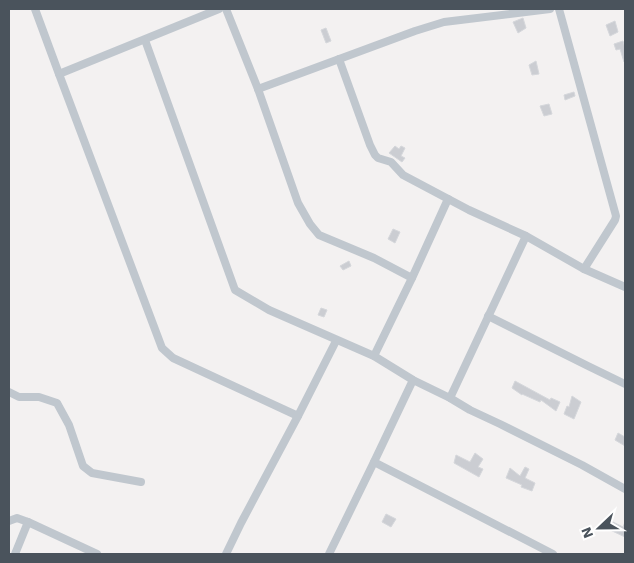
<svg xmlns="http://www.w3.org/2000/svg" width="634" height="563" font-family="'Work Sans',sans-serif">
  <style>
    .building { fill: #cbcdd2; stroke: #d5d7db }
    .lines { fill: none; stroke-linecap: round; stroke-linejoin: round }
    .minor { stroke: #c0c7ce; stroke-width: 8 }
  </style>
  <rect width="100%" height="100%" fill="#f3f1f1"/>
  <g class="building">
    <polygon points="523,18 526,28 518,33 513,22"/>
    <polygon points="615,21 618,32 610,36 606,25"/>
    <polygon points="326,28 331,41 326,43 321,30"/>
    <polygon points="623,41 625,48 625,62 624,62 620,49 616,50 614,44"/>
    <polygon points="536,61 539,74 532,75 529,65"/>
    <polygon points="574,92 575,96 565,100 564,95"/>
    <polygon points="549,104 552,114 544,116 540,106"/>
    <polygon points="395,146 399,149 401,146 405,148 401,156 405,158 402,162 389,153"/>
    <polygon points="393,229 400,232 395,243 388,239"/>
    <polygon points="349,261 351,266 343,270 340,266"/>
    <polygon points="321,308 327,310 324,317 318,315"/>
    <polygon points="515,381 550,400 551,398 560,402 556,411 541,400 540,402 522,394 522,395 512,388"/>
    <polygon points="572,396 581,402 574,419 564,414 567,406 569,407"/>
    <polygon points="618,433 625,437 625,446 615,440"/>
    <polygon points="475,453 483,459 478,467 483,469 479,477 454,463 456,455 470,462"/>
    <polygon points="525,467 529,469 525,478 535,483 532,491 521,487 522,485 506,478 510,468 520,476"/>
    <polygon points="386,514 396,519 391,527 382,522"/>
    <polygon points="611,521 623,527 625,522 625,537 608,529"/>
  </g>
  <g class="lines">
    <g class="minor">
      <polyline points="35,9 59,74"/>
      <polyline points="219,9 59,74 162,348 173,358 298,416"/>
      <polyline points="226,9 258,89 298,203 310,224 319,235 374,258 412,278"/>
      <polyline points="559,9 616,216 615,220 584,269"/>
      <polyline points="145,40 235,290 269,310 374,356 413,380 450,398 470,410 500,424 582,465 625,489"/>
      <polyline points="339,59 370,145 375,155 378,158 391,162 403,175 469,210 526,236 584,269 625,287"/>
      <polyline points="258,89 415,31 444,22 550,9"/>
      <polyline points="488,316 588,366 625,384"/>
      <polyline points="374,356 412,278 448,199"/>
      <polyline points="9,392 19,397 39,397 57,403 69,425 83,466 92,473 141,482"/>
      <polyline points="450,398 526,236"/>
      <polyline points="374,462 553,554"/>
      <polyline points="9,521 17,518 28,522 97,554"/>
      <polyline points="15,554 28,522"/>
      <polyline points="226,554 241,523 298,416 336,341"/>
      <polyline points="329,554 374,462 413,380"/>
    </g>
  </g>
  <rect width="634" height="563" fill="none" stroke="#4a535c" stroke-width="20"/>
  <g transform="translate(599 528) rotate(248)" stroke="#ffffff" stroke-width="4" paint-order="stroke">
  <path d="M0-4L9 19L0 12L-9 19Z" fill="#4a535c"/>
  <text y="-8" font-size="14" font-weight="bold" text-anchor="middle" fill="#4a535c">N</text>
  </g>
</svg>
